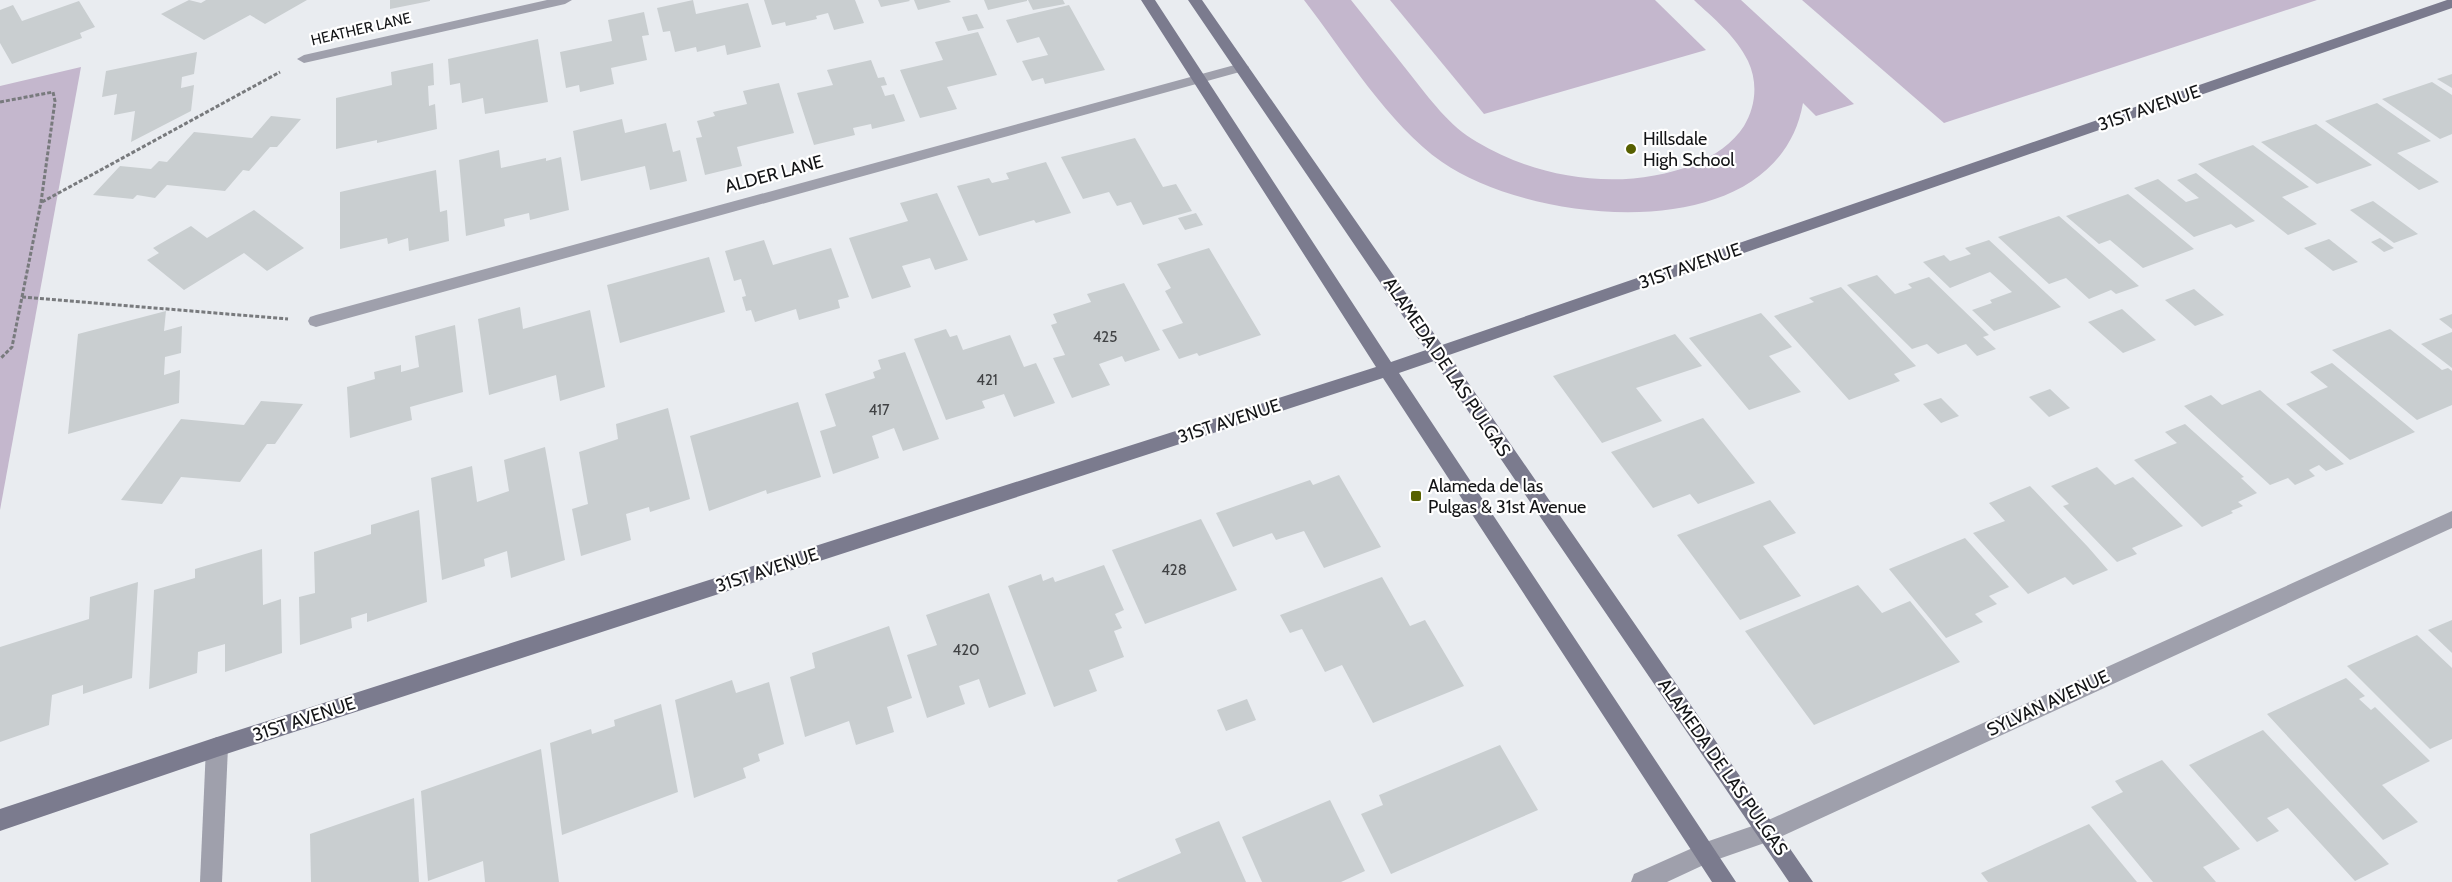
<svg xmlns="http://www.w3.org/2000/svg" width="2452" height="882" font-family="Cabin,sans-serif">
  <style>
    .green { fill: #c4b7cd }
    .building { fill: #c9ced0 }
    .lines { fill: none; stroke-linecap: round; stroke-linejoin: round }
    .path { stroke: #787a7d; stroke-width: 3; stroke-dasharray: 4 2; stroke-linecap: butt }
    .street { fill: #9fa0ac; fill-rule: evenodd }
    .secondary { fill: #7b7b8e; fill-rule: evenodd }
    .poi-dot { fill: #576000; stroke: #fff; stroke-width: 2 }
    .labels { text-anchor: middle; stroke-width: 4.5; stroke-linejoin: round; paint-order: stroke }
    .far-street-label { font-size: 15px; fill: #131416; stroke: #fff }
    .number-label { font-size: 15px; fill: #404244 }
    .street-label { font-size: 18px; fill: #131416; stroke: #fff }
    .poi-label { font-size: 18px; fill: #131416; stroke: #fff; text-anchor: start }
  </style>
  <rect width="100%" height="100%" fill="#e9ecf0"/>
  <g class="green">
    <path d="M 1304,0 L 1351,0 C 1371,25 1391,50 1410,74 C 1430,99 1449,126 1477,142 C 1540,180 1625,192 1695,164 C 1714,156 1733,143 1744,126 C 1756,106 1758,82 1748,61 C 1736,36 1713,18 1694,0 L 1741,0 L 1854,104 L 1816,116 L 1803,103 C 1777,250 1534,226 1442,162 C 1389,125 1344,52 1304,0 Z"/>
    <polygon points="1390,0 1655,0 1706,50 1484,114"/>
    <polygon points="1802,0 2317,0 1944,123"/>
    <polygon points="81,67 0,510 0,86"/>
  </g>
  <g class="building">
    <polygon points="189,0 201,3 206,0 307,0 265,24 250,15 204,40 161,14"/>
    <polygon points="390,0 430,0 430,1 390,9"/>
    <polygon points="693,0 696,14 748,3 761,47 727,55 725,45 697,52 696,47 675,52 670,31 663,32 657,8"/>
    <polygon points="764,0 855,0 864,23 834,30 828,13 816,16 817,19 786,26 785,22 772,25"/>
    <polygon points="878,0 909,0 910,1 881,7"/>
    <polygon points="914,0 949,0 951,2 918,10"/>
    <polygon points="984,0 1027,0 1027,1 988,10"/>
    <polygon points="1028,0 1063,0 1065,4 1033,10"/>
    <polygon points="79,1 95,27 80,33 82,38 12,64 0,43 0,10 13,5 22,21"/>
    <polygon points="1069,5 1105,70 1045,84 1043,78 1032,81 1022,61 1048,55 1039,37 1017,43 1006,20"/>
    <polygon points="644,12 649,35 642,36 647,60 611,68 614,84 580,92 579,85 566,88 560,52 612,41 608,20"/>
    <polygon points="977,14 984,28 968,31 962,17"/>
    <polygon points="978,32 997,75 947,87 957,109 920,118 900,70 943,60 935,42"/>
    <polygon points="538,39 548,102 485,114 483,98 462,103 460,83 450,85 448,59"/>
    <polygon points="197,52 194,74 182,77 181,88 194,85 191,111 131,142 135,111 114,115 117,94 102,97 106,71"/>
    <polygon points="871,60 878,78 884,77 887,85 881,86 885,96 894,94 905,121 872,129 871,124 853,128 855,135 814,145 797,93 833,85 827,70"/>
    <polygon points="433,63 434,85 428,86 429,106 435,104 437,129 377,143 377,140 336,149 336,98 392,85 391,72"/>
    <polygon points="2452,74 2452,88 2437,79"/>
    <polygon points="2432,82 2452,95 2452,134 2440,139 2382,99"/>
    <polygon points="779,83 794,133 737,147 742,166 705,175 696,138 702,137 697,121 715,116 713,112 747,104 743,91"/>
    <polygon points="2377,103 2431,141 2397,153 2439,182 2419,190 2325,121"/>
    <polygon points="271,116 301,119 277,147 270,147 249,171 243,170 225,191 167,185 155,198 137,195 133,199 93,195 120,166 151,169 159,161 167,162 194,132 252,138"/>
    <polygon points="622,119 625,133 666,123 673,152 680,150 687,181 650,190 645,166 581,181 573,131"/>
    <polygon points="2316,124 2372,165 2317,184 2261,142"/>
    <polygon points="1135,138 1163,187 1176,184 1192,211 1143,225 1131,202 1117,206 1109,192 1083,199 1061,157"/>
    <polygon points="2253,145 2309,187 2282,197 2317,224 2288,235 2198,164"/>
    <polygon points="499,150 501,168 546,158 546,161 561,157 569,210 530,220 529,213 504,219 505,226 466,236 459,160"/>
    <polygon points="1046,162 1071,213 1036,223 1034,220 979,236 957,186 989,178 992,183 1009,179 1006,173"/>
    <polygon points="436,170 440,212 447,210 449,241 409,251 408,238 388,244 387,238 340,249 340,192"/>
    <polygon points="2196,173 2255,221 2236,228 2231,224 2194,237 2134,188 2158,179 2186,202 2199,198 2177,180"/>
    <polygon points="937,193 968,260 935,270 930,258 902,266 911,287 872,299 849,238 908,221 900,203"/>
    <polygon points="2128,194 2194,249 2143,268 2110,240 2099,244 2066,216"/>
    <polygon points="2373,201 2418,234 2394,243 2350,210"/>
    <polygon points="254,210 304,248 267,271 244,253 184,290 147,260 159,253 153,248 191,226 207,238"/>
    <polygon points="1196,213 1203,225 1185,230 1178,218"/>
    <polygon points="2059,216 2139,286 2116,294 2111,290 2089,299 2066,278 2049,284 1998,237"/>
    <polygon points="2380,238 2394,248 2384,252 2371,242"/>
    <polygon points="2329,239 2358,262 2333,271 2304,248"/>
    <polygon points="764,240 773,265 831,248 849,297 838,300 840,308 799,320 796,309 755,322 751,310 746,311 742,297 746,296 741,279 734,281 725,251"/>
    <polygon points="1989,240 2061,307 1994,331 1972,310 1992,303 1990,300 2012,292 1990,272 1950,288 1923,262 1944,255 1950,261 1971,254 1965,248"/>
    <polygon points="1209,248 1261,335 1199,356 1197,353 1179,359 1162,330 1183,323 1165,291 1171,288 1157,264"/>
    <polygon points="709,257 725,312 620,343 607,285"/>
    <polygon points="1877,275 1895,294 1912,288 1908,284 1929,277 1989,335 1983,337 1996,349 1977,356 1966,344 1938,354 1927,344 1912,349 1847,285"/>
    <polygon points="1124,283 1160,350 1125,362 1122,356 1099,364 1110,385 1072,398 1053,358 1065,355 1051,325 1057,323 1053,314 1091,302 1087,294"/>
    <polygon points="1841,287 1916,366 1894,374 1900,381 1849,400 1774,316 1814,302 1809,298"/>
    <polygon points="2194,289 2224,315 2195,326 2165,300"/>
    <polygon points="520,307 523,329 590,310 605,387 560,401 556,375 489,395 478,319"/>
    <polygon points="2122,309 2156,340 2123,353 2088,322"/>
    <polygon points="166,311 164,331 182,326 181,353 165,357 164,375 180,370 179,403 68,434 78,334"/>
    <polygon points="1761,313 1792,347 1769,356 1801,392 1749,410 1689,338"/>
    <polygon points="2452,314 2452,329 2439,319"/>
    <polygon points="455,325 463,392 410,407 412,420 350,438 347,387 375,379 374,372 401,365 401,372 419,367 415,336"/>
    <polygon points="946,329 950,337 957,335 963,350 1010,335 1024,367 1036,363 1055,403 1014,417 1004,394 982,401 985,408 946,420 914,339"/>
    <polygon points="2390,329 2442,370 2448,368 2452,371 2452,405 2417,420 2332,350"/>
    <polygon points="2452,332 2452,368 2421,344"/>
    <polygon points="1675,334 1702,366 1636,388 1662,421 1602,443 1553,376"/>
    <polygon points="905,352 939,439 903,451 894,428 872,436 879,458 833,474 820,431 836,426 825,394 875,378 873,372 881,369 878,360"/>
    <polygon points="2332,363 2415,432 2350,460 2286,404 2328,387 2310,372"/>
    <polygon points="2050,389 2070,408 2049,417 2029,397"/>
    <polygon points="2260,390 2344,464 2326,471 2319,465 2309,470 2315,476 2295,485 2288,478 2270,485 2184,406 2211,395 2222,405"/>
    <polygon points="1941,398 1959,416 1941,423 1923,404"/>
    <polygon points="261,401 303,404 275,444 267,444 240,482 181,477 162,504 121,500 181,419 244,425"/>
    <polygon points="798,402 821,477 767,494 766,490 709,511 690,436"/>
    <polygon points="668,408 690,499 650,512 649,507 626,514 631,540 581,556 572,509 588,504 579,452 618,439 616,424"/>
    <polygon points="1703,418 1755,483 1698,504 1690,494 1653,508 1611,452"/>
    <polygon points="2185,424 2244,477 2241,478 2257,493 2238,502 2243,506 2231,511 2233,513 2202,527 2134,460 2177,443 2165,432"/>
    <polygon points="545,447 565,560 511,578 507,551 484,559 485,566 442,580 431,478 472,466 477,502 509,491 504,460"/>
    <polygon points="2097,467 2115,485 2133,477 2183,526 2132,548 2137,554 2117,562 2063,506 2069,504 2051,486"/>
    <polygon points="1339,475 1381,547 1324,568 1304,531 1276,540 1272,533 1233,547 1216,513 1310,480 1313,485"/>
    <polygon points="2030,486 2088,547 2108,570 2073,585 2065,577 2028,594 1973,533 2005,521 1989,503"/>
    <polygon points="1770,500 1796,533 1763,546 1801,596 1740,620 1677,535"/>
    <polygon points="419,510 427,602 367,622 367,613 351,618 352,628 300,645 299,597 315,593 314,552 371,534 371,525"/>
    <polygon points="1201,519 1237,590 1145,624 1112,550"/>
    <polygon points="1965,538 2009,587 1989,596 1997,604 1975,614 1983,622 1946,638 1889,569"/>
    <polygon points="262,549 263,605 281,599 282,653 225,672 225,644 198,652 197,673 149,689 154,590 195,578 195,569"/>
    <polygon points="1104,565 1124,610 1115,614 1122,628 1114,631 1124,657 1089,670 1097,691 1054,707 1008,586 1041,574 1043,581 1053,577 1055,582"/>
    <polygon points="1382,577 1410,626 1425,620 1464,686 1373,723 1342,665 1325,672 1302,629 1290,633 1280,615"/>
    <polygon points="138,582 132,678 83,694 83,685 52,695 49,725 0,742 0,647 89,619 90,597"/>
    <polygon points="1858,585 1882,613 1910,601 1960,662 1814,725 1745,631"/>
    <polygon points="989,593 1026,694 989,708 979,679 959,686 965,704 927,718 907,655 937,645 926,615"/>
    <polygon points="2452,620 2452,653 2428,630"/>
    <polygon points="889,626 912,698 887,707 894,732 856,745 849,721 805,737 790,677 815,668 812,653"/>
    <polygon points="2417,635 2452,668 2452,739 2430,749 2347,666"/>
    <polygon points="2346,678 2365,696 2359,699 2371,710 2375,707 2430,761 2382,785 2418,822 2383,840 2267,714"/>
    <polygon points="732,680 736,693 769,682 784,744 758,754 760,761 743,768 746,778 694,798 675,700"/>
    <polygon points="1247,699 1256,720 1226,731 1217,710"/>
    <polygon points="661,704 678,792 562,835 550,743 591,729 592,734 615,726 614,720"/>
    <polygon points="2263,730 2389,864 2355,881 2288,808 2267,818 2279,831 2257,842 2189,765"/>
    <polygon points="1500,745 1538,810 1391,874 1361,814 1383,805 1379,795"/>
    <polygon points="541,749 559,882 485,882 483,861 428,881 421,791"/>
    <polygon points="2162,760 2240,849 2203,867 2216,882 2153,882 2091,807 2123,792 2115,781"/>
    <polygon points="414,798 419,882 311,882 310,834"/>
    <polygon points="1330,800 1365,871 1341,882 1262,882 1242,837"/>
    <polygon points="1219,821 1246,882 1118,882 1117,880 1181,853 1175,839"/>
    <polygon points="2089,824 2137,882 1988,882 1981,873"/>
  </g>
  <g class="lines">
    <g class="path">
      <polyline points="0,102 53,92 55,101 41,202 12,347 0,359"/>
      <polyline points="42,202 280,72"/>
      <polyline points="22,297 288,319"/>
    </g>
    <g class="street">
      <polygon points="547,0 572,0 565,4 304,63 297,59 304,55"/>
      <polygon points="1242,63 1249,67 1247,70 316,327 310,325 308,321 310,317 316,315"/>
      <polygon points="2452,511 2452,528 1776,839 1710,862 1667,882 1631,882 1634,874 1706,842 1764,822"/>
      <polygon points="217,737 224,740 228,747 222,882 200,882 206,747 210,740"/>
    </g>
    <polygon class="secondary" points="1141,0 1155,0 1391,362 1426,350 1188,0 1202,0 1442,345 2447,0 2452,0 2452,8 1449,355 1813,882 1789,882 1434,361 1399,373 1736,882 1712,882 1383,378 217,757 0,831 0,809 217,737 1376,367"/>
  </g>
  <g class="poi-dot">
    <circle cx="1631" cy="149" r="6"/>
    <rect x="1410" y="490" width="12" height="12" rx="3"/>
  </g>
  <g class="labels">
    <g class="far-street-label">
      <text transform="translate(361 29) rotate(-13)" y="5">HEATHER LANE</text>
    </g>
    <g class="number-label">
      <text x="1105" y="342">425</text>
      <text x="987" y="385">421</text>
      <text x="879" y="415">417</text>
      <text x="1174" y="575">428</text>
      <text x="966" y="655">420</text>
    </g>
    <g class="street-label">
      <text transform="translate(2149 108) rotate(-19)" y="6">31ST AVENUE</text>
      <text transform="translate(774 174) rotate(-15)" y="6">ALDER LANE</text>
      <text transform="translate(1690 266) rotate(-19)" y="6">31ST AVENUE</text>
      <text transform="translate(1447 367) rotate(56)" y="6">ALAMEDA DE LAS PULGAS</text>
      <text transform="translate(1229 421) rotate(-18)" y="6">31ST AVENUE</text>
      <text transform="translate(767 570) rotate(-18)" y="6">31ST AVENUE</text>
      <text transform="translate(2048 703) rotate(-25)" y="6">SYLVAN AVENUE</text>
      <text transform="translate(304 719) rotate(-18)" y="6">31ST AVENUE</text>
      <text transform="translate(1723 767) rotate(55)" y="6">ALAMEDA DE LAS PULGAS</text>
    </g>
    <g class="poi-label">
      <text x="1643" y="145">Hillsdale<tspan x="1643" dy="21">High School</tspan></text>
      <text x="1428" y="492">Alameda de las<tspan x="1428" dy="21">Pulgas &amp; 31st Avenue</tspan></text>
    </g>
  </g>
</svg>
